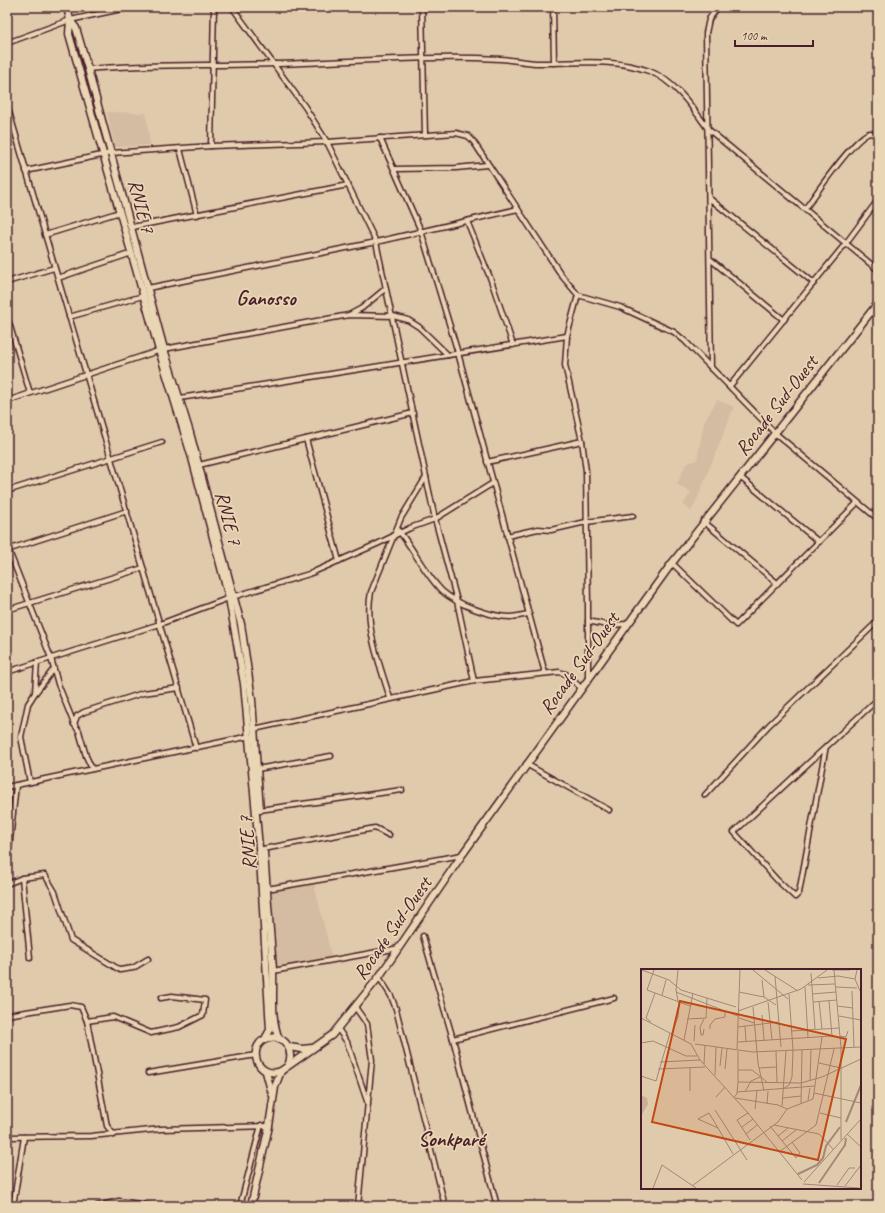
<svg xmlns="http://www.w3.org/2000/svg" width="885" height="1213" font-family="Caveat,sans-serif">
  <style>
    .built { fill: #d3bca1 }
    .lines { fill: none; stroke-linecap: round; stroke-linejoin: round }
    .street-casing { stroke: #4a1f2b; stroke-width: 7 }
    .primary-casing { stroke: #4a1f2b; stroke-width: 9 }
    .street { stroke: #e9d6b4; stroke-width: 4 }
    .primary { stroke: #e9d6b4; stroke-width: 6 }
    .labels { text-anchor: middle; stroke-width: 3.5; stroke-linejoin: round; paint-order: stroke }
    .street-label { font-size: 20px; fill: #4a1f2b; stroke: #e9d6b4 }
    .neighbourhood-label { font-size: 21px; font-weight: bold; fill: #4a1f2b; stroke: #e9d6b4 }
    .inset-river { fill: none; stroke: #a48778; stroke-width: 2 }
    .inset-road { fill: none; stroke: #a38678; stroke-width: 1 }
    .view { fill: #c04a14; fill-opacity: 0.15; stroke: #c04a14; stroke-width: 2 }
    .inset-edge { fill: none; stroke: #4a1f2b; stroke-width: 2 }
  </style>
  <rect width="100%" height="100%" fill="#dfcbac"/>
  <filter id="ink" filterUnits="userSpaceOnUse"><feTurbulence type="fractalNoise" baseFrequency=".025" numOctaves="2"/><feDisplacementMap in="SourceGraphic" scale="8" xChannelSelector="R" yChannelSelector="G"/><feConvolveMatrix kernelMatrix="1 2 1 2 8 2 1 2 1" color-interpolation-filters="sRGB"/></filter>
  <g filter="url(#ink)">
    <g class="built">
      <polygon points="107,112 146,113 150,145 115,147"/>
      <polygon points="717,400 734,407 696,502 691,511 683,505 691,492 677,484 686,464 697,460 704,422"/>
      <polygon points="314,884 332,958 277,967 271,891"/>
    </g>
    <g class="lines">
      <defs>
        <g id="street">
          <polyline points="232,7 305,107 327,142 376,242 435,519 457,601 474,681"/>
          <polyline points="422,7 425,135"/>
          <polyline points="553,7 554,63"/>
          <polyline points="7,43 70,20 131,7"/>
          <path d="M 88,69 C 150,64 211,66 273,64 C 348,62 426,55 501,59 C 513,60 524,62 536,63 C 576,64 610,57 649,71 C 674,80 693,108 708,129 L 878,270"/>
          <polyline points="7,105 196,748"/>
          <polyline points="380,138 421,231 458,353 545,673"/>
          <polyline points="211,146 214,7"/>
          <polyline points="180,149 197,215"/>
          <polyline points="395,169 456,168 487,165"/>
          <polyline points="26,171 111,153 211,146 327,142 456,133 468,136 473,141 562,276 578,295 620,307 674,332 685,341 775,433 878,519"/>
          <polyline points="709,198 814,283"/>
          <path d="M 805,209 C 815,195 856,135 870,133 L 878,135"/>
          <polyline points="467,221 491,280 513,345"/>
          <polyline points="132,227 348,185"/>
          <polyline points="45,235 120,212"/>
          <polyline points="710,259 784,320"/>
          <polyline points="58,278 132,253"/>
          <polyline points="7,282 54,268"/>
          <polyline points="148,288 376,242 518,209"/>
          <polyline points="578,295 567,336 565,365 582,441 586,471 588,605 588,679"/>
          <polyline points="349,315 362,308 385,289"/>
          <polyline points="7,316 30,393"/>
          <polyline points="69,317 143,296"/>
          <polyline points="711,369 706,33 709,19 718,7"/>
          <polyline points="729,387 846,243 878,200"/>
          <polyline points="180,398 567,336"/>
          <polyline points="7,401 164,349 349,315 393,316 408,320 419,327 448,355"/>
          <polyline points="306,439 339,561"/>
          <polyline points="487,462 582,441"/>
          <polyline points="199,465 413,413"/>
          <polyline points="740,477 819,542"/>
          <polyline points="7,491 162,442"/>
          <polyline points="703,521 777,583"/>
          <path d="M 399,531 C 414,550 425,574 442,591 C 456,604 491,617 510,617 C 516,617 522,615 528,614"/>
          <polyline points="507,536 538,529 551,530 586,522 633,516"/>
          <polyline points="7,546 51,658 58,684 74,724 79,731 86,756 92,769"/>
          <polyline points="7,550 127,511"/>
          <polyline points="672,563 736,625 857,503"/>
          <polyline points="7,610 143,568"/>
          <polyline points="588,621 607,625 628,624"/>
          <polyline points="7,672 160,624 229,598 309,574 377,544 410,528 435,519 493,483"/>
          <polyline points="36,692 53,670"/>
          <path d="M 390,698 C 380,665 364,626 371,592 L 401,518 L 426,477"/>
          <polyline points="74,724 77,716 84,712 143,693 179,688"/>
          <polyline points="254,729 474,681 559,672 566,674 581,688"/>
          <polyline points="826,746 799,893 795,897 777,880 734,832 878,699"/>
          <polyline points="526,764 609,810"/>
          <polyline points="257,769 331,756"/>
          <polyline points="30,782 21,737 28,704 35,693 37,662"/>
          <polyline points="7,787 250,736"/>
          <polyline points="705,795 769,725 878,621"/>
          <polyline points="259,810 402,790"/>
          <polyline points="263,849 375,828 389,835"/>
          <polyline points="7,868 16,785"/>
          <polyline points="22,878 30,958"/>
          <polyline points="7,884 22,878 45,875 55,892 71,940 120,970 133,968 148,959"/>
          <polyline points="267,889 462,855"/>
          <polyline points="423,936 453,1039 497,1206"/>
          <polyline points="273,971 399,948"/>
          <polyline points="379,977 391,996 396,1009 445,1206"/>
          <polyline points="355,1007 367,1024 372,1060 358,1206"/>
          <polyline points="7,1015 70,1005 81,1007 87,1021 107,1126 114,1135"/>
          <polyline points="87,1021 113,1017 151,1033 179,1027 203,1015 205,1000 172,996 161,998"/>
          <polyline points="338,1029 347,1042 368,1104"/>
          <polyline points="453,1039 614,998"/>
          <polyline points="148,1073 256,1055"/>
          <polyline points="7,1137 91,1136 161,1129 269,1126"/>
          <polyline points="13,1206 24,1137"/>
          <polyline points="97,1206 119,1201 153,1206"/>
          <polyline points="240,1206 261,1125"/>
        </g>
        <g id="primary">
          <polyline points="67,7 70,20 69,34 159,350 192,458 229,598 244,684 260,858 270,1030 265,1039"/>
          <polyline points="70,20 76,28 88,69 164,349 190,433 241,624 252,700 260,810"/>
          <path d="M 264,853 C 267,892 270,931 273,969 C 274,992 270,1017 279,1039"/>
          <polyline points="289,1047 302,1049 312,1048"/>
          <path d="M 287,1067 C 295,1054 287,1034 269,1038 C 246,1043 255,1080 281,1071 L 332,1035 L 379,977 L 462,855 L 672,563 L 878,303"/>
          <polyline points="266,1072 272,1094"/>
          <polyline points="251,1206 269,1126 275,1087 281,1071"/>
        </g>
      </defs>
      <use href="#street" class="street-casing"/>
      <use href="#primary" class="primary-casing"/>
      <use href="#street" class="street"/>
      <use href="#primary" class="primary"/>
    </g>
  </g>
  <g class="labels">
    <g class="street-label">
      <text transform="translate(142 206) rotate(75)" y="7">RNIE 7</text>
      <text transform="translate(776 405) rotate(-52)" y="7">Rocade Sud-Ouest</text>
      <text transform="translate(229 518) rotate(75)" y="7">RNIE 7</text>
      <text transform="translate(579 663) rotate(-54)" y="7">Rocade Sud-Ouest</text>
      <text transform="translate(247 843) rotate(-95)" y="7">RNIE 7</text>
      <text transform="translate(392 928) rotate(-55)" y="7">Rocade Sud-Ouest</text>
    </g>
    <g class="neighbourhood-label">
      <text x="266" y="305">Ganosso</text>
      <text x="451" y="1146">Sonkparé</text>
    </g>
  </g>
  <g transform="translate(641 969)">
    <rect width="220" height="220" fill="#dfcbac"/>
    <path d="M 0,126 L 6,129 L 7,135 L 0,147 Z" fill="#c7ae96"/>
    <path class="inset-river" d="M 205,153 L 220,116M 157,205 L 176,196 L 182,189 L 185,177 L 199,158M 178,214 L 204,176 L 205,169"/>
    <path class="inset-road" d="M 1,1 L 28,11 L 40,21 L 95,38M 13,1 L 6,21 L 49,37M 112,1 L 147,30M 124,1 L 157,22M 191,1 L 209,1M 193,1 L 200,79 L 200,171M 216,1 L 214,10 L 219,22M 170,4 L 174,60M 134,7 L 140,78M 177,9 L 197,7 L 214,10M 121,11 L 123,28M 167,16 L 194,15M 164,18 L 167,69M 195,18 L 216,19M 211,22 L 213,78M 35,23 L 97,47M 98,23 L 123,28 L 135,36M 171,25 L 195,23M 21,26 L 25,11M 178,32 L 181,60M 127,33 L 131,71M 172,33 L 196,31M 196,37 L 212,39M 112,38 L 117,94 L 123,122M 97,42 L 160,20 L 186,1M 121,46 L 123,71M 198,47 L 220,51M 0,49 L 50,75M 98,49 L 113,54M 46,50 L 65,49 L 66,29M 63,50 L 59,58 L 60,66 L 62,66 L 63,60M 10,53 L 5,49 L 14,24M 104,57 L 105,73M 97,58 L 137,53M 69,60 L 69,56 L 74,50 L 84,48 L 84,43M 150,62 L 198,59M 31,64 L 37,48 L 38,37 L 35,21 L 37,1M 199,67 L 205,68 L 207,62M 43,71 L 52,24M 53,72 L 54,56M 97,73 L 191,67 L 188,32M 0,74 L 12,72 L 45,87 L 56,87M 50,75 L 59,91 L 107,144 L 161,211M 54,75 L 112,83 L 220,78M 96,80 L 99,1M 135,82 L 136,113M 19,93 L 59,91M 178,94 L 200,99M 63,95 L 64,76M 79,97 L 81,79M 49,99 L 49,122M 118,99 L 135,98M 17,100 L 64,98M 84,100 L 86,80M 97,101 L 111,101 L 126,113M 74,106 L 75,78M 0,107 L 15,112 L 29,64M 169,112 L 170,81M 97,113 L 160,114 L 181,108 L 220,90M 142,120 L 148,116 L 151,108 L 152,81 L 148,25M 96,123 L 174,117M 104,123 L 110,112 L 119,108M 173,124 L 220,134M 75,128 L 84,118M 93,128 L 96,125 L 97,113 L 97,82M 94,129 L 137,136 L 146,140M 142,129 L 160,127M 167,131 L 169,119M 160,134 L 161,81M 126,135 L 127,122M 141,137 L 145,82M 114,140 L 116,122M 74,141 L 106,191M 107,144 L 96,151 L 109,171M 179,144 L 200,149M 133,156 L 178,165 L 192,180M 129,157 L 155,189 L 159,184 L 151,173M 101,158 L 112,150M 77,159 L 57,150 L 68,144 L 77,159 L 92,185M 105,165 L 116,156M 206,165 L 220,178M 137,167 L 147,159M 141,172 L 155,161M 138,183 L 175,156 L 193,80M 163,213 L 220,150M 162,215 L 218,219M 196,216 L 208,199 L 214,199M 51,217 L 137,153 L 146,140 L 172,130 L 181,68M 204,217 L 220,196M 12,219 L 21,196 L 55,219"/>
    <path class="view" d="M 39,32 L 205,70 L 177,191 L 11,153 Z"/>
    <rect width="220" height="220" class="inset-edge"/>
  </g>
  <rect width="885" height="1213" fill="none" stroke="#e9d6b4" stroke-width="24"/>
  <rect x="12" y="12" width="861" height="1189" fill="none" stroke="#4a1f2b" stroke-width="1.5" filter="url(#ink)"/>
  <path d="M735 40v6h78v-6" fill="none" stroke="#4a1f2b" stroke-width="2"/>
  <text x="741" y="40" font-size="12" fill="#4a1f2b" stroke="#e9d6b4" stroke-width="3" paint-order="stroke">100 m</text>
</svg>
